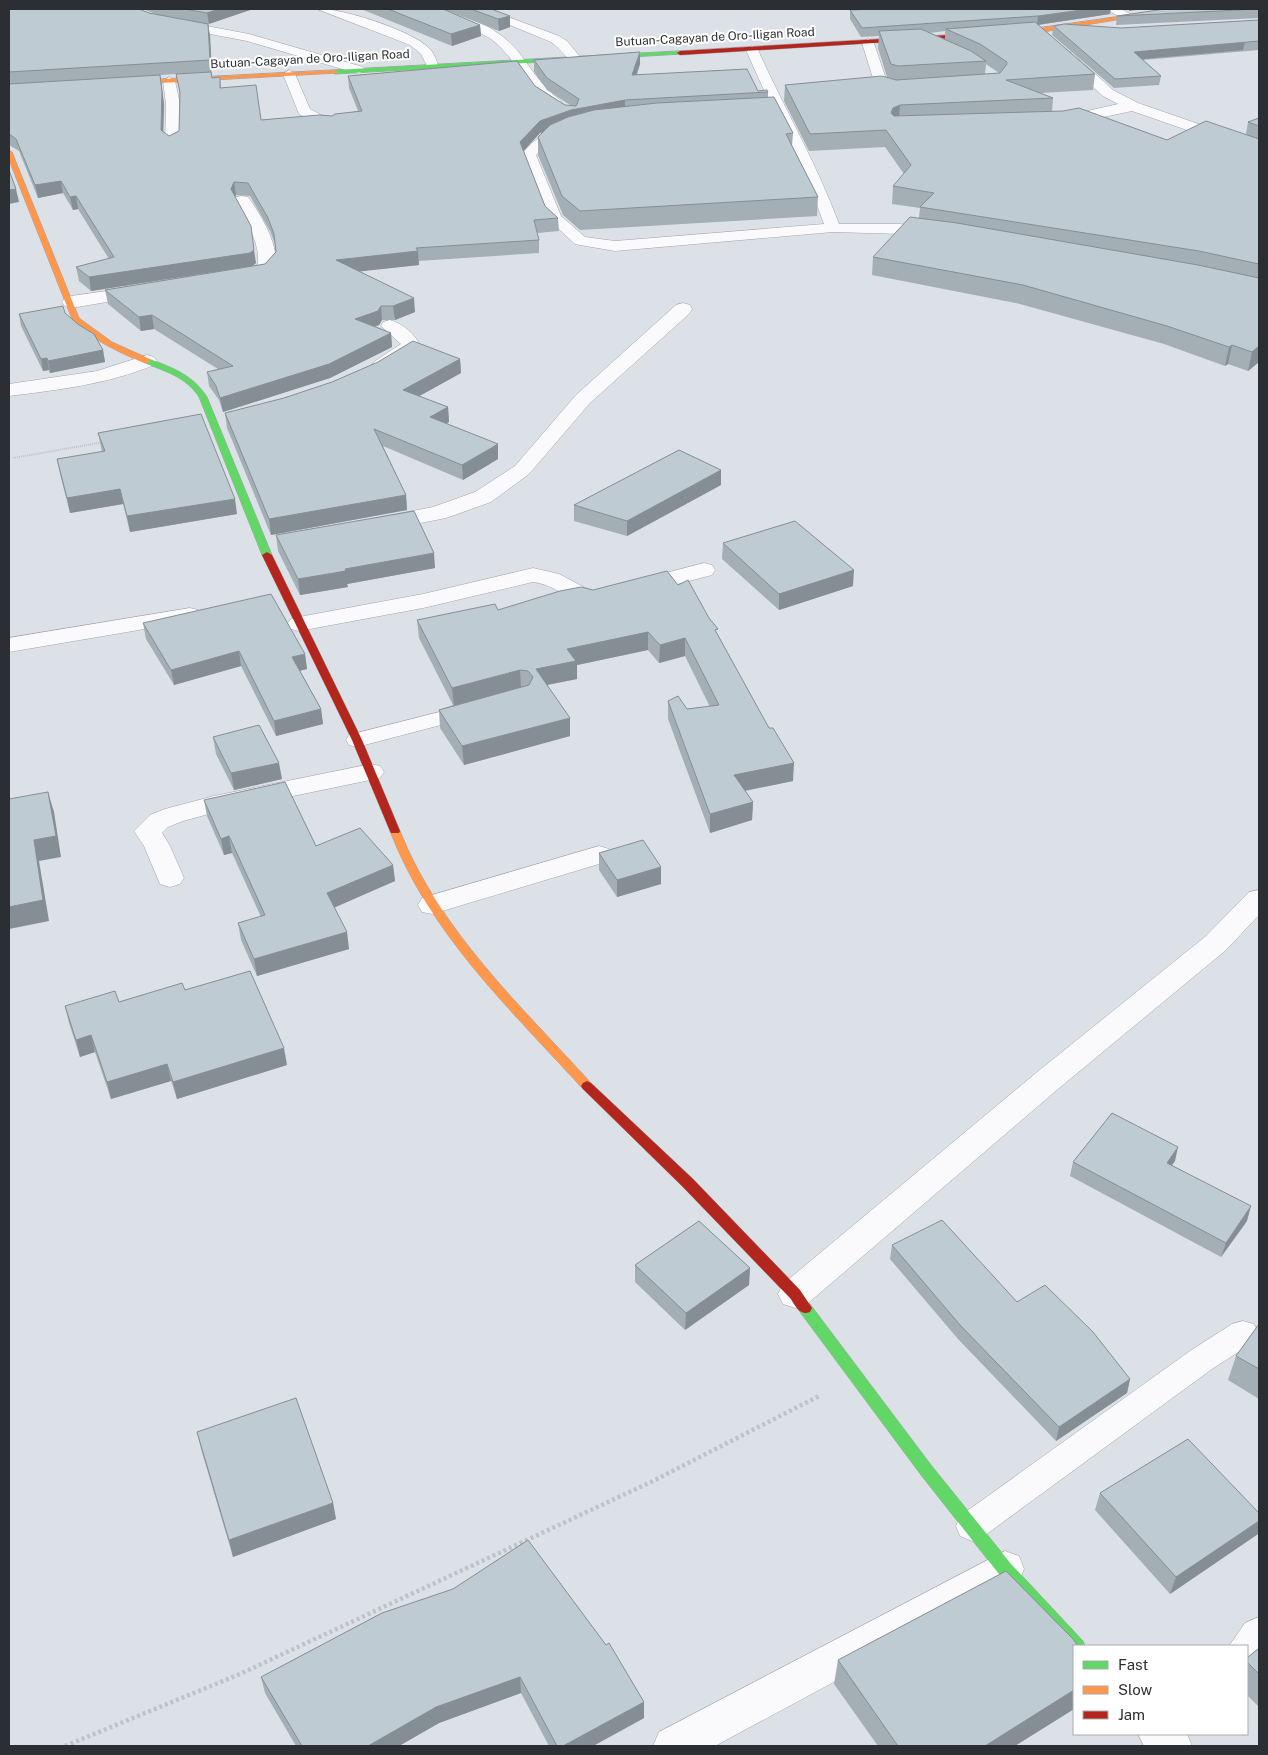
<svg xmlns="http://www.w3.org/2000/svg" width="1268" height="1755" font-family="'Public Sans',sans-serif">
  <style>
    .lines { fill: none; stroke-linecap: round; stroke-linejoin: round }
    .lane-casing { stroke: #a1a4aa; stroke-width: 1 }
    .street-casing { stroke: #a1a4aa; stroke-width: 1 }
    .fast-casing { stroke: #a1a4aa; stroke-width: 1 }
    .slow-casing { stroke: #a1a4aa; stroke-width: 1 }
    .jam-casing { stroke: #a1a4aa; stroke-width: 1 }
    .path-far1 { stroke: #c0c3c5; stroke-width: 2; stroke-dasharray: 1 1; stroke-linecap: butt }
    .path { stroke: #c0c3c5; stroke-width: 4.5; stroke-dasharray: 3 3; stroke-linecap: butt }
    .lane { fill: #fafafc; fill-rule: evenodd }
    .street { fill: #fafafc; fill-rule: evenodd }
    .fast { fill: #63d668; fill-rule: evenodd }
    .slow { fill: #ff974d; fill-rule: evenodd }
    .jam { fill: #b3261e; fill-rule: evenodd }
    .wall { fill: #a3afb5; fill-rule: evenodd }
    .shaded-wall { fill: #858e94 }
    .building { fill: #becbd3; stroke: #858e94 }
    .labels { text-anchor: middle; stroke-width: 4; stroke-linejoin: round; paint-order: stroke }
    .far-street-label { font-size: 12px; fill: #2b2e33; stroke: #fff }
  </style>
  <rect width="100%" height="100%" fill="#dce1e8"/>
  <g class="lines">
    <defs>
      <g id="lane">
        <polygon points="121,9 137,9 159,17 249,34 363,67 365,70 359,74 247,41 152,23"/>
        <path d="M 317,9 C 340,7 413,31 429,48 C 434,53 436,59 438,65 L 436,68 L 428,68 L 421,54 L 410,45 Z"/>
        <path d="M 423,9 C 455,7 496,26 517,50 C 531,68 541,86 560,100 L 562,103 L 560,106 L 550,106 C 526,87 515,57 491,39 C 475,28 431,17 423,9 Z"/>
        <path d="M 471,9 L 487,9 L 559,36 L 567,41 L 581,58 L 575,62 C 566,59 559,47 551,42 Z"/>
        <polygon points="1105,9 1121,9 1136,17 1134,20 1126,20"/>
        <polygon points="868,39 874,43 887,82 908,86 909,89 908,92 876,88 862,43"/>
        <path d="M 752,46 L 758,50 C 784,108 817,164 839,224 L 900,224 L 937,229 L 939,232 L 937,235 L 833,232 L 615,251 L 580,245 L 575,244 L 547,218 L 522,154 C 532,141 554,123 572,127 L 574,130 L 572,133 L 551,141 L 536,155 L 561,216 L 585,237 L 615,241 L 824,224 C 803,164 771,109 746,50 Z"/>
        <polygon points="289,70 295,74 310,109 333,121 335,124 333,127 323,127 299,114 283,74"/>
        <polygon points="169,77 175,81 180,104 179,143 172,147 165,143 166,104 163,81"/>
        <polygon points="471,704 479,705 482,710 479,715 357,747 349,745 346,740 349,735"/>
        <polygon points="1243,1321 1254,1324 1258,1333 1254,1342 1212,1369 984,1536 972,1541 960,1536 956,1526 960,1516 1190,1351 1232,1324"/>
      </g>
      <g id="street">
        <polygon points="1066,51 1071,52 1113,90 1138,103 1259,145 1259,155 1132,111 1061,126 1056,124 1053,121 1056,118 1118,104 1103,96 1061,58 1059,55"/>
        <path d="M 242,196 L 248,197 C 262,217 277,241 276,266 C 268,278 245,284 232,281 L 229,277 L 232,273 L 253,268 L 258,264 C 260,241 245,220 234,201 L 236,197 Z"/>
        <polygon points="143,286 149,287 152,291 149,295 71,308 65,306 62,302 65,298 71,296"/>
        <polygon points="683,303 690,305 692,309 690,313 590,403 529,474 491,502 446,518 379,531 371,529 368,524 371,519 433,507 475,492 515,466 576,395 676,305"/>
        <path d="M 390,320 C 404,324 414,334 421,346 C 412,358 389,373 375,369 L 372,365 L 375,361 L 401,344 L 381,326 L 383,322 Z"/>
        <path d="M 147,355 L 154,357 L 157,361 L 154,365 C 108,384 58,390 9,396 L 9,384 L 97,371 Z"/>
        <path d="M 704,563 L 712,565 L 715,570 L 712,575 L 593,606 C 570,601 554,584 533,582 L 423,608 L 299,631 L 291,629 L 287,624 L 291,619 L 299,617 L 423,594 L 533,568 L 559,574 L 593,592 Z"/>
        <polygon points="190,608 198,610 202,615 198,620 9,652 9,638"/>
        <polygon points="371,764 380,766 384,772 380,778 216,812 183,821 168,827 162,833 170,846 184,878 180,884 170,887 160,884 144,846 134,831 150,815 165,809 214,796"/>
        <polygon points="599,846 609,849 613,855 609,861 432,914 422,912 418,905 422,898"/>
        <polygon points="1259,890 1259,915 1226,950 1058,1089 807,1304 795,1308 783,1304 778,1294 783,1284 1036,1073 1206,936 1249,892"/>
        <polygon points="1005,1551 1019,1556 1024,1569 1019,1582 715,1746 653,1746 659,1732"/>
        <polygon points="1259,1617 1259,1665 1247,1670 1247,1646 1229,1646 1245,1623"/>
        <polygon points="1138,1734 1187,1734 1192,1746 1144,1746"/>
      </g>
      <g id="fast">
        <polygon points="680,51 682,52 682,54 335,74 332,72 335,70"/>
        <path d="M 144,359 L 150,359 C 173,368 193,375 207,397 L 272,555 L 270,557 L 264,557 L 262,555 L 199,397 C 186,377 165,371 144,363 Z"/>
        <polygon points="805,1302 810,1304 931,1465 1011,1564 1083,1641 1085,1646 1074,1646 1074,1653 1071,1651 999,1574 921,1475 800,1312 798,1308 800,1304"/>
      </g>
      <g id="slow">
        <polygon points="1171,9 1183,9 1037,33 999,36 996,34"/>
        <polygon points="335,70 338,72 337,73 125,85 122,83 125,81"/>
        <path d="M 9,150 L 12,152 L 79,318 L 112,342 L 150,359 L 150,363 L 144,363 C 119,352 91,340 72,319 L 9,160 Z"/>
        <path d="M 395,828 L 400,831 C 440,931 520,1005 591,1083 L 593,1086 L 591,1089 L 583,1089 C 510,1009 429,933 390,831 Z"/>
      </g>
      <g id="jam">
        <polygon points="999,32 1001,35 680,55 677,53 680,51"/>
        <polygon points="267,552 272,555 362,740 400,831 399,833 391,833 390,831 352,740 262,555"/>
        <path d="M 587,1081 L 591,1083 L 693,1179 L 800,1290 L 812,1308 L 810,1312 C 799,1316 796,1306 790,1298 L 683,1187 L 583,1089 L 581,1086 L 583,1083 Z"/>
      </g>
    </defs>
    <use href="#lane" class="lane-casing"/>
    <use href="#street" class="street-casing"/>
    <use href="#fast" class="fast-casing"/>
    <use href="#slow" class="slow-casing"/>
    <use href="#jam" class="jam-casing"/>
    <polyline class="path-far1" points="13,458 104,442"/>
    <polyline class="path" points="65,1746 240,1674 651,1482 821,1395"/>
    <use href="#lane" class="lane"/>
    <use href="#street" class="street"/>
    <use href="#fast" class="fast"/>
    <use href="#slow" class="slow"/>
    <use href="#jam" class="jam"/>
  </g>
  <g class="wall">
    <path d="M 9,9 L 149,13 L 159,15 L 142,9 L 253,9 L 208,24 L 210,36 L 212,78 L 220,77 L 221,88 L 261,120 L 332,116 L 358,111 L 349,88 L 348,76 L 535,86 L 565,105 L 570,105 L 547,90 L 534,72 L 534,60 L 640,52 L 640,64 L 637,75 L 768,92 L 768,97 L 793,133 L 792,146 L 818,197 L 817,216 L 580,230 L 563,215 L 538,155 L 538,137 L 542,133 L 540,133 L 523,151 L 545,206 L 558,218 L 559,231 L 537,233 L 539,240 L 539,253 L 418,261 L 419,265 L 359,271 L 415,312 L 395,320 L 382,320 L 379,325 L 375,327 L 391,333 L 392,347 L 330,378 L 223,412 L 219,400 L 209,386 L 207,372 L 218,369 L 154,329 L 141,331 L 108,304 L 105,290 L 225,270 L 91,291 L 79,281 L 76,267 L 109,259 L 78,209 L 73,210 L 63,193 L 38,198 L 19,151 L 9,145 ZM 176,74 L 180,95 L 179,131 L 169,136 L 163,132 L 164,104 L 160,75 ZM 236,195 L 250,196 L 270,231 L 276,247 L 276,252 L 265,264 L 253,266 L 256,263 L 235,197 Z"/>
    <polygon points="361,9 443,9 480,25 481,36 452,46"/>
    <polygon points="443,9 491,9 510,27 499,31"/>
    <polygon points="1259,9 1259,18 1116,25 1117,16"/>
    <path d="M 850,10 L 1110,14 L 1038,25 L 1095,74 L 1093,90 L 1041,93 L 1053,98 L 1052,112 L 1167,140 L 1246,134 L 1248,122 L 1259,118 L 1259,362 L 1248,371 L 1228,364 L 1225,366 L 1164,344 L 1020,304 L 872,275 L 873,257 L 919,218 L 920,208 L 892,204 L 893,186 L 904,174 L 885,147 L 809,151 L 784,101 L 785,85 L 887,77 L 878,48 L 879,36 L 861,37 L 850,19 ZM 945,31 L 945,39 L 929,33 ZM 986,64 L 999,73 L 985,74 Z"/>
    <polygon points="1259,20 1259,50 1143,60 1161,76 1159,85 1114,88 1052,35 1054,26 1121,28"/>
    <polygon points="65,313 103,350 105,362 50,373 49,370 43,371 21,326 19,314"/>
    <polygon points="460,359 461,373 419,396 448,407 449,422 446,423 498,459 463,480 383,446 406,495 407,510 271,535 227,428 225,413"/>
    <polygon points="98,433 237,514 130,532 123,504 70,513 60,474 57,459 102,452"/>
    <polygon points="721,485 627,536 574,521 574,505"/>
    <polygon points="276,535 435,568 347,584 348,587 300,595 278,551"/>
    <polygon points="723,543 853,586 779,610 722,559"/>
    <polygon points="498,610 718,635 793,781 745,791 753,802 752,820 710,833 668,719 668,701 687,709 710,707 685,656 659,663 648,650 577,665 577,679 547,685 570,736 464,765 440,728 439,710 453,705 419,638 417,620"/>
    <polygon points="143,623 305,654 307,669 300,671 321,709 323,724 276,736 241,666 174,685 146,639"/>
    <polygon points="213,737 282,779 234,790 216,754"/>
    <polygon points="204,800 316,846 393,865 395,881 334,907 349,949 257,976 241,940 238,923 261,917 232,853 224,855 207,816"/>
    <polygon points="599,853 661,867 661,884 617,897 599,870"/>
    <polygon points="185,990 287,1065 177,1099 171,1081 111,1099 95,1052 80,1057 69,1023 65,1006 119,1002"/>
    <polygon points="1175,1161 1172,1165 1247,1221 1221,1257 1070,1176 1073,1162"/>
    <polygon points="892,1245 1017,1302 1130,1379 1127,1393 1056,1441 958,1339 890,1259"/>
    <polygon points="635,1265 750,1268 749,1285 685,1330 635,1282"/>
    <polygon points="1259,1324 1259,1399 1228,1380 1236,1356"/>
    <polygon points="197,1432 333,1503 336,1519 233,1557 201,1449"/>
    <polygon points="1100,1493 1259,1513 1259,1531 1258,1534 1170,1594 1095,1510"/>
    <polygon points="382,1613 644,1718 593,1746 549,1746 521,1693 439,1723 399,1746 296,1746 265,1693 261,1677"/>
    <polygon points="1074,1646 1074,1709 1015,1746 878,1746 834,1684 838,1660"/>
    <polygon points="1259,1648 1259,1707 1247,1695 1247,1658"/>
  </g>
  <g class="shaded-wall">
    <polygon points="219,9 253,9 209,24 207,13"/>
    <polygon points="1089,9 1111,9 1110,14 1037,25 1038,16"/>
    <polygon points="1129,9 1144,9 1129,11"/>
    <polygon points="510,16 510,27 499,31 498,19"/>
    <polygon points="208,24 210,36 212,72 210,60"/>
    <polygon points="480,25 481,36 452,46 451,34"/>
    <polygon points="1245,42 1243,50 1132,60 1134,52"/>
    <polygon points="640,52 640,64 632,87 632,75"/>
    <polygon points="160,75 164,104 163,143 161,130"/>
    <polygon points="625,100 625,112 572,122 540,133 520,155 520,142 540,121 571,110"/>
    <polygon points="900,105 899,121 891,113 893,108"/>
    <polygon points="61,181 63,193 38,198 35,185"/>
    <polygon points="234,182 236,195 232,202 231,189"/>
    <polygon points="16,189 19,202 9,204 9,190"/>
    <polygon points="76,196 78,209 73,210 70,197"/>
    <polygon points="254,250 256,263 252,266 91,291 89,277"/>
    <polygon points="418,251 419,265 337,274 336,260"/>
    <polygon points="414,298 415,312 395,320 393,306"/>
    <polygon points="381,306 382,320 379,325 357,333 355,319"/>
    <polygon points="152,315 154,329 141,331 139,317"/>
    <polygon points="391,333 392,347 330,378 223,412 220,398"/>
    <polygon points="1232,345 1228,364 1225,366 1229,347"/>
    <polygon points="1259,346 1259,362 1248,371 1252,352"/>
    <polygon points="103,350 105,362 50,373 48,361"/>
    <polygon points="47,358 49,370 43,371 41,359"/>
    <polygon points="460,359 461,373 405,404 403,390"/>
    <polygon points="448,407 449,422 431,432 430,417"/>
    <polygon points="498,444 498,459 463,480 462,465"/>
    <polygon points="721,470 721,485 627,536 627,521"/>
    <polygon points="120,489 123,504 70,513 67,498"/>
    <polygon points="406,495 407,510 271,535 269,519"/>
    <polygon points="235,499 237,514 130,532 127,516"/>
    <polygon points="434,553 435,568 347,584 348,587 300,595 298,579 345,569"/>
    <polygon points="854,570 853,586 779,610 779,594"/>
    <polygon points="648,632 648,650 577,665 577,679 536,687 536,669 567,649"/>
    <polygon points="685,638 685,656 659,663 660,645"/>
    <polygon points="239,651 241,666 174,685 171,670"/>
    <polygon points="305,654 307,669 294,672 292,657"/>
    <polygon points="520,670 521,688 454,706 452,688"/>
    <polygon points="321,709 323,724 276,736 274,721"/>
    <polygon points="570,718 570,736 464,765 462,746"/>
    <polygon points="279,763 282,779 234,790 231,773"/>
    <polygon points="794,763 793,781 733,793 734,775"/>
    <polygon points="48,792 54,812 61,857 39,861 49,921 9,929 9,907"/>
    <polygon points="753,802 752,820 710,833 710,814"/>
    <polygon points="229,836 232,853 224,855 221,839"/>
    <polygon points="393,865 395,881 329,910 327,893"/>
    <polygon points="661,867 661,884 617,897 617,880"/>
    <polygon points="347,932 349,949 257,976 254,959"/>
    <polygon points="91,1035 95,1052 80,1057 76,1040"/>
    <polygon points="284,1048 287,1065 177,1099 173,1082"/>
    <polygon points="167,1064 171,1081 111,1099 107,1082"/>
    <polygon points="1178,1147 1175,1161 1163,1177 1167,1163"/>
    <polygon points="1251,1206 1247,1221 1221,1257 1226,1243"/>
    <polygon points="750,1268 749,1285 685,1330 686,1313"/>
    <polygon points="1130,1379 1127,1393 1056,1441 1059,1427"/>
    <polygon points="333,1503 336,1519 233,1557 229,1540"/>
    <polygon points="1259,1521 1259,1531 1258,1534 1170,1594 1176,1577"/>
    <polygon points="520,1677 521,1693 439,1723 399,1746 368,1746 436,1707"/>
    <polygon points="1074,1690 1074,1709 1015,1746 985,1746"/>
    <polygon points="644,1702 644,1718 593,1746 563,1746"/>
  </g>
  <g class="building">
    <polygon points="9,9 139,9 149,13 208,24 210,60 9,72"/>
    <polygon points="184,9 219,9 207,13"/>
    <polygon points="388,9 443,9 480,25 451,34"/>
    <polygon points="471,9 491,9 510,16 498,19"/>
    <polygon points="877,9 1089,9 1038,16 862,28 850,10"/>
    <polygon points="1165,9 1259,9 1117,16"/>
    <polygon points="1259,20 1259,41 1134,52 1161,76 1115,79 1054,26 1064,24 1121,28"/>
    <polygon points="1035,22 1095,74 1006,80 1053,98 900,105 893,108 891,113 894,116 1063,111 1079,108 1167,140 1206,121 1259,139 1259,264 1199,251 920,207 934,193 893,186 911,165 886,130 810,134 785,85 882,76 896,80 1000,73 1007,64 1007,62 980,44 946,29"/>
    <polygon points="921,29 971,51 986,61 898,66 891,64 879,31"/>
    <polygon points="640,52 632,75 747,69 758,91 767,90 768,92 625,100 571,110 540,121 520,142 545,206 558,218 534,220 539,240 416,248 418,251 336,260 414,298 393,306 381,306 378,311 355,319 391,333 329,364 220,398 216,386 207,372 233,366 152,315 139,317 105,290 265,264 276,252 274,234 268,218 248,183 234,182 231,189 251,226 254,250 250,253 89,277 76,267 114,257 76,196 70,197 61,181 35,185 16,139 9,134 9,84 160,75 162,92 161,130 169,136 179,131 180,92 176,74 211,72 212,78 220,77 220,88 256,85 261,120 319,115 332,116 335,114 362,111 348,76 517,61 535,86 565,105 576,106 579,99 547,78 534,60"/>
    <polygon points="774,97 793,133 786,134 818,197 580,211 562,196 538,137 550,125 568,117 594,110 657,103"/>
    <polygon points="1259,118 1259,126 1248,122"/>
    <polygon points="9,170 16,189 9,190"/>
    <polygon points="910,217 957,223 1198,265 1259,278 1259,346 1252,352 1232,345 1229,347 1167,326 1023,285 873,257"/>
    <polygon points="63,306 65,313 79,325 94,334 103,350 48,361 47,358 41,359 19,314"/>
    <polygon points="413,341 460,359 403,390 448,407 430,417 498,444 462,465 374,429 406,495 269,519 225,413 284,398 332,382 378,362"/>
    <polygon points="201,414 235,499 127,516 120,489 67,498 57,459 105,451 98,433"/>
    <polygon points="679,450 721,470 627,521 574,505"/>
    <polygon points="414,511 434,553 345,569 346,571 298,579 276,535"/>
    <polygon points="795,521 854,570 779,594 723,543"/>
    <polygon points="667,571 678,585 688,580 709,618 718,629 715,630 769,728 773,728 794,763 734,775 753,802 710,814 668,701 678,696 687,709 719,705 685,638 660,645 648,632 567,649 576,661 536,669 570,718 462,746 439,710 529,685 533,677 528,671 520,670 452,688 417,620 495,604 498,610 560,591 581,587 593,590"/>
    <polygon points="271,594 305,654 292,657 321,709 274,721 239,651 171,670 143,623"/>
    <polygon points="259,725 279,763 231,773 213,737"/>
    <polygon points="285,782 316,846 360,828 393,865 327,893 347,932 254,959 238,923 265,915 229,836 221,839 204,800"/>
    <polygon points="48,792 56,836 34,840 43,900 9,907 9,799"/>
    <polygon points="643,840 661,867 617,880 599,853"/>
    <polygon points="250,971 284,1048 173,1082 167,1064 107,1082 91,1035 76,1040 65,1006 115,991 119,1002 182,983 185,990"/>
    <polygon points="1112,1113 1178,1147 1167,1163 1251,1206 1226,1243 1073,1162"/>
    <polygon points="942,1220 1017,1302 1045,1285 1093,1332 1130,1379 1059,1427 960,1325 892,1245"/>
    <polygon points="699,1221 750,1268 686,1313 635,1265"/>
    <polygon points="1259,1324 1259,1369 1236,1356"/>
    <polygon points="296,1398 333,1503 229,1540 197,1432"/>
    <polygon points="1188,1439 1259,1513 1259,1521 1176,1577 1100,1493"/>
    <polygon points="528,1540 606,1645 609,1643 644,1702 563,1746 557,1746 520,1677 436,1707 368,1746 302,1746 261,1677 382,1613 453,1589"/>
    <polygon points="1006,1571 1073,1639 1078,1646 1074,1646 1074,1690 985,1746 898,1746 838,1660"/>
    <polygon points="1259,1648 1259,1674 1247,1662 1247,1658"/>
  </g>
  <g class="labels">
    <g class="far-street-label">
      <text transform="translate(715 37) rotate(-3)" y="4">Butuan-Cagayan de Oro-Iligan Road</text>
      <text transform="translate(310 59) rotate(-3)" y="4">Butuan-Cagayan de Oro-Iligan Road</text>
    </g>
  </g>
  <rect width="1268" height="1755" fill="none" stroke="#2b2e33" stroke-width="20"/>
  <rect x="1073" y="1645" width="175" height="90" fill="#ffffff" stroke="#aaabad"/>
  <rect x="1083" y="1661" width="25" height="8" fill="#63d668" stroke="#aaabad"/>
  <text x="1118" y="1670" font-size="15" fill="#2b2e33">Fast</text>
  <rect x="1083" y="1686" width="25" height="8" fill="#ff974d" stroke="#aaabad"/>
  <text x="1118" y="1695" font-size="15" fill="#2b2e33">Slow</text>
  <rect x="1083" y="1711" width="25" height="8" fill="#b3261e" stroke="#aaabad"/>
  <text x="1118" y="1720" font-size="15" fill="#2b2e33">Jam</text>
</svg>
